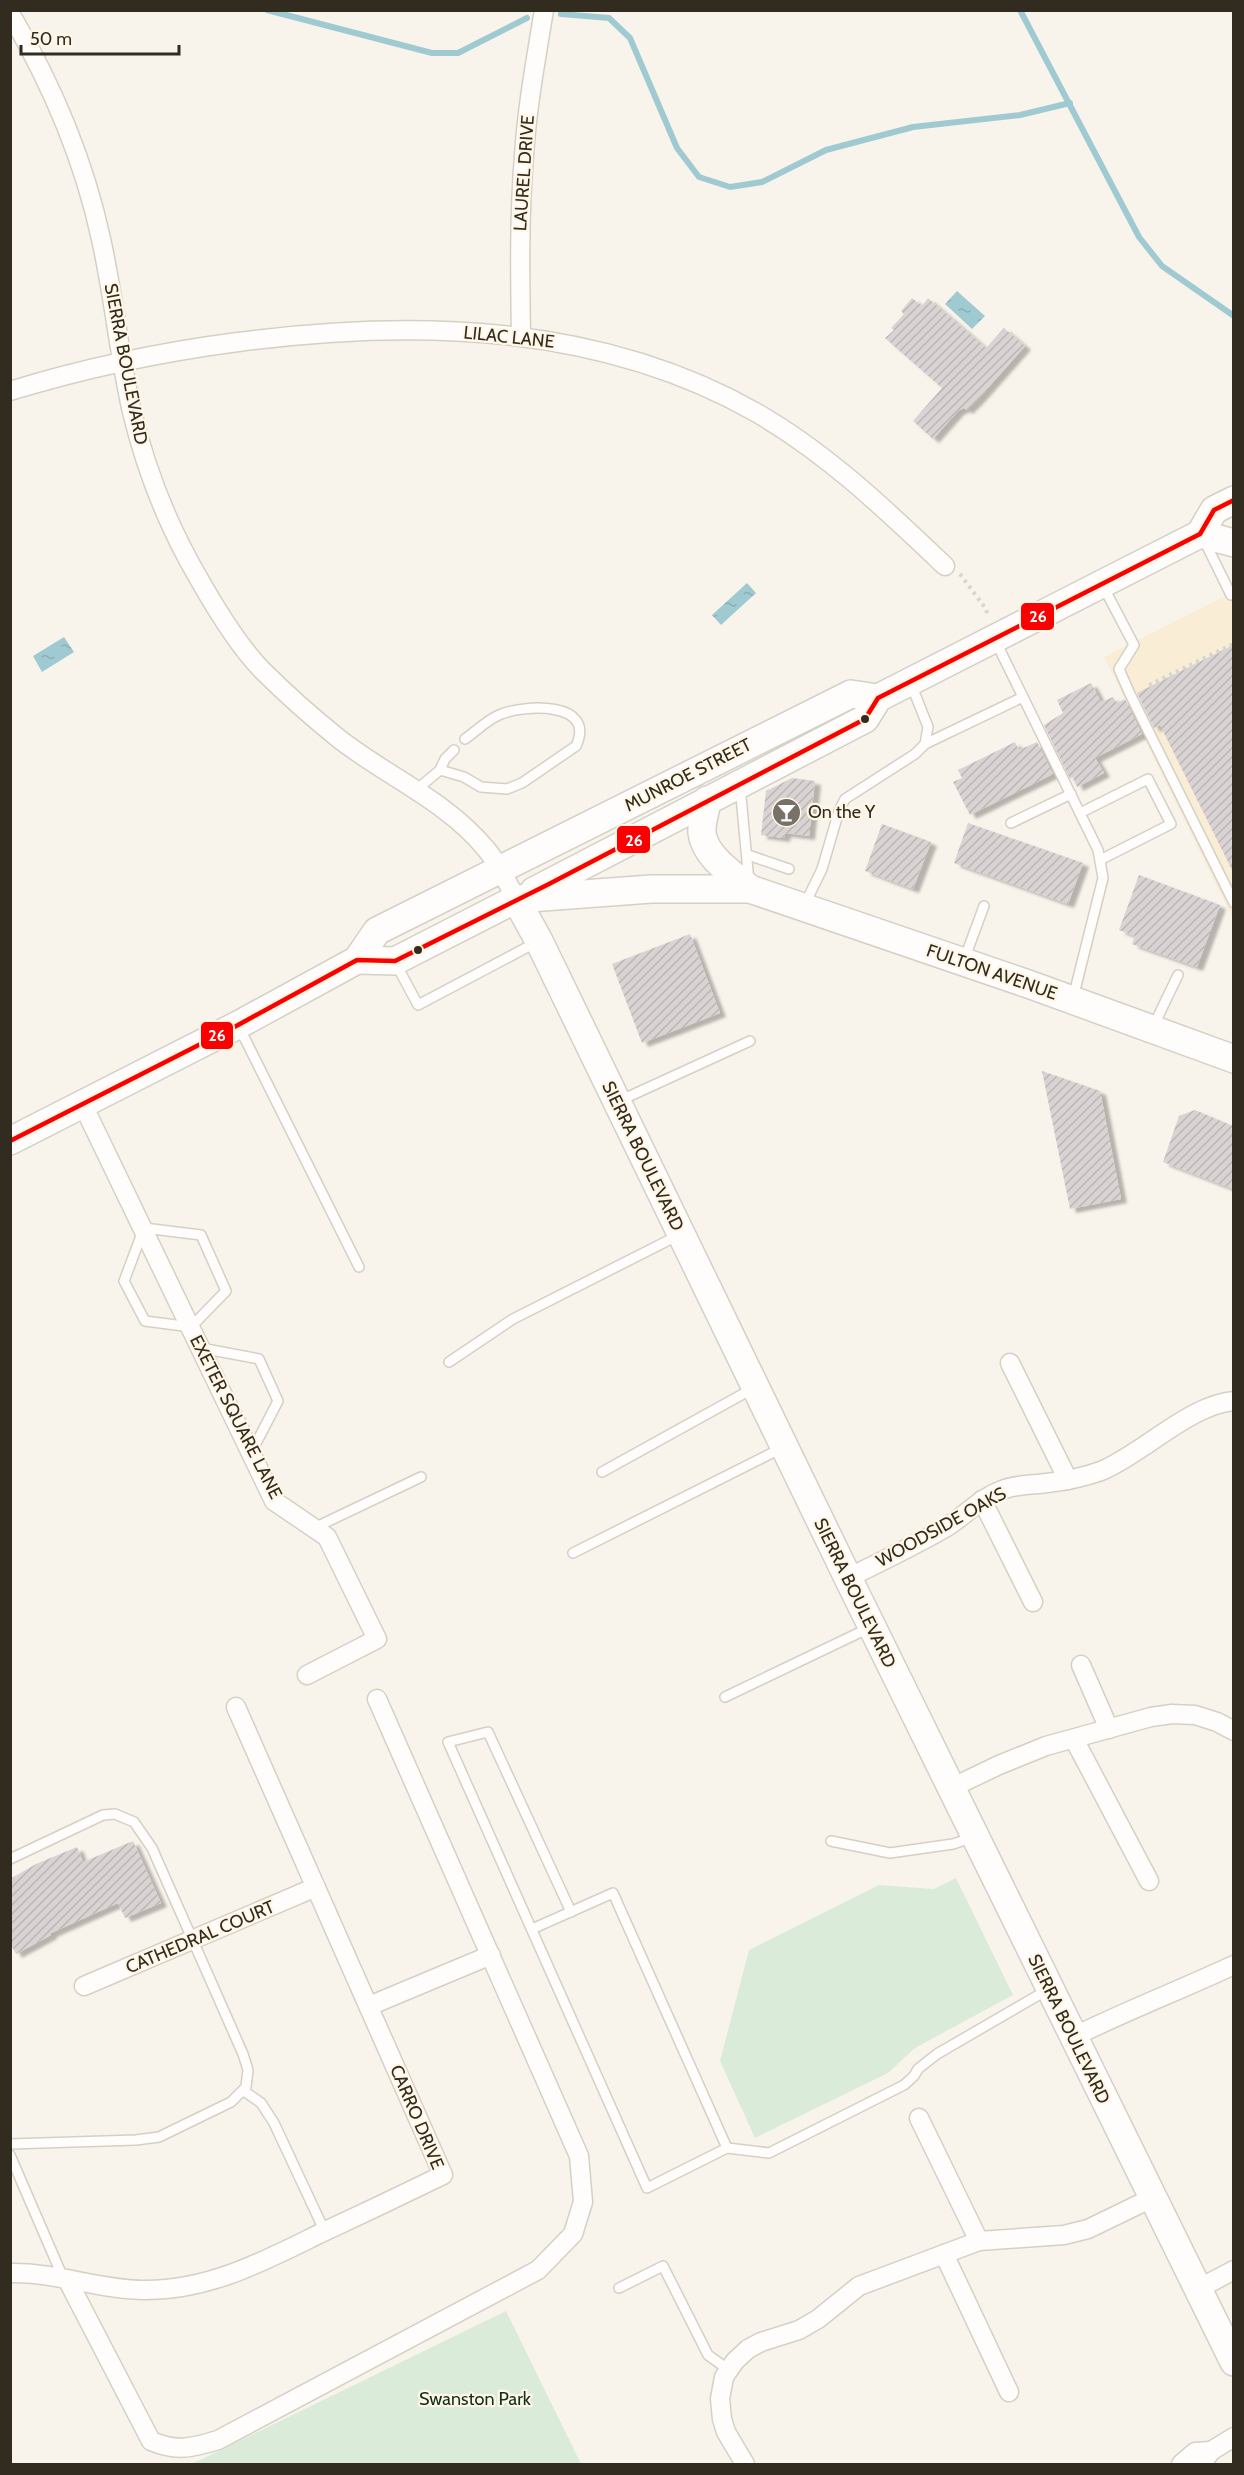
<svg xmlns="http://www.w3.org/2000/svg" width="1244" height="2475" font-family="Cabin,sans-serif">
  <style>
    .built { fill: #faedd6 }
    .green { fill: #daecd9 }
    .water { fill: url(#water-ripples) }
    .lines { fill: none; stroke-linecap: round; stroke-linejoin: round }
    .stream { stroke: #a0cad2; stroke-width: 6 }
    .building { fill: url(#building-hatch); filter: url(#shadow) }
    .lane-casing { stroke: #d5d0c6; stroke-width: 12 }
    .street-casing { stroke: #d5d0c6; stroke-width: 21 }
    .secondary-casing { stroke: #d5d0c6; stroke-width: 30 }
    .path { stroke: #d6d5d2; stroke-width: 4; stroke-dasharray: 3 4.5; stroke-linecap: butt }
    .lane { stroke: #fefdfc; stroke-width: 9 }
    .street { stroke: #fefdfc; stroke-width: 18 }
    .secondary { stroke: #fefdfc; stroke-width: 27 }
    .bus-1-casing { stroke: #fff6e5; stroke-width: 9 }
    .bus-1 { stroke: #fa0000; stroke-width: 4.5 }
    .bus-dot { fill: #312b20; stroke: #fff6e5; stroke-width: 2 }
    .labels { text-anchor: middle; stroke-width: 4.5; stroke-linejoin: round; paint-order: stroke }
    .street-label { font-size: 18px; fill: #312b20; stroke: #fff6e5 }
    .poi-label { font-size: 18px; fill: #312b20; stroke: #fff6e5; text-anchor: start }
    .park-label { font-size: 18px; fill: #0e311a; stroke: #fff6e5 }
    .line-badge { stroke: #fff6e5; stroke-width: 2 }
    .badge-label { font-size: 16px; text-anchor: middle; font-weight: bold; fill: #fff }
  </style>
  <defs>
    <pattern id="water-ripples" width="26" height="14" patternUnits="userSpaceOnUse" patternTransform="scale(1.5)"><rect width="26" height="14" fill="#a0cad2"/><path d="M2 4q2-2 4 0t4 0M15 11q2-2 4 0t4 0" fill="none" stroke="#8aaeb4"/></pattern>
    <pattern id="building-hatch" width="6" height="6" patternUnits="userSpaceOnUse" patternTransform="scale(1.5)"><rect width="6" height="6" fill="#d9d3d4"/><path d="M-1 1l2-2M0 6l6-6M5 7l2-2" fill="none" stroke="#bbb5b6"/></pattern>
    <filter id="shadow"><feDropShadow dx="6" dy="4" stdDeviation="1.5" flood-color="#0004"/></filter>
  </defs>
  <rect width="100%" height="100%" fill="#f9f4eb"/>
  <polygon class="built" points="1233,592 1233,919 1104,657"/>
  <g class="green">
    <polygon points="956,1878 1013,1995 915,2048 888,2073 755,2138 720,2061 749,1950 879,1885 934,1889"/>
    <polygon points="506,2311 581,2464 190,2464 200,2460"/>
  </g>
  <g class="water">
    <polygon points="957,291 985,316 972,329 945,304"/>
    <polygon points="747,583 756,593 721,625 712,615"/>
    <polygon points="64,637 74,652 42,672 33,656"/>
  </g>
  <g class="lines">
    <g class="stream">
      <polyline points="267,10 432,53 458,53 527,18"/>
      <polyline points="1020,10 1139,237 1162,266 1234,316"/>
      <polyline points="561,14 609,18 630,38 677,148 699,177 730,187 762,182 826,150 913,127 1020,115 1070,103"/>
    </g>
  </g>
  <g class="building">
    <polygon points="912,298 922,306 928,298 986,348 1004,328 1025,346 979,398 967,410 964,408 958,411 933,439 913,421 942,388 885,338 894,330 891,328 904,314 901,311"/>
    <polygon points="1233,645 1233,872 1160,725 1154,728 1137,693"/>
    <polygon points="1091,683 1101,702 1113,697 1117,703 1125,699 1142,734 1095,758 1104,773 1077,787 1073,777 1070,779 1044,725 1063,713 1057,700"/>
    <polygon points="1015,742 1019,750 1037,742 1053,774 970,815 953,782 962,778 958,770"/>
    <polygon points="792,778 815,781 809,836 785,833 784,838 761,835 766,791"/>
    <polygon points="968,823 1083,863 1068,904 954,863"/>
    <polygon points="882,824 931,842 913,889 865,871"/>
    <polygon points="1139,875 1220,905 1197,967 1132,944 1135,936 1119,930"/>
    <polygon points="690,934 720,1013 642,1043 612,964"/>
    <polygon points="1042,1071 1100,1091 1121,1199 1070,1209"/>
    <polygon points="1195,1110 1233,1126 1233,1189 1163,1162 1179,1116"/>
    <polygon points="133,1841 161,1903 125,1918 118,1903 51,1933 51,1935 16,1954 10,1943 10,1879 36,1864 77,1847 83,1862"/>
  </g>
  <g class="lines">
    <defs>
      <g id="lane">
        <polyline points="1204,540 1231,595 1234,593"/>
        <polyline points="1103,586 1134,645 1119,669 1129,692 1234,903"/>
        <polyline points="995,640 1098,850 1103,878 1073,998"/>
        <polyline points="925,744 1023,697"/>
        <polyline points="440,770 445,759 454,750"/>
        <polyline points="740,786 749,882"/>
        <path d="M 415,791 L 440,770 L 464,777 L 481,787 L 507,789 L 522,783 L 576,746 C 597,701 524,704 499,715 C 487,720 475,732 465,739"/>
        <polyline points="1080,813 1148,779 1171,824 1100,860"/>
        <polyline points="1011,823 1071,794"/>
        <polyline points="748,855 789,869"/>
        <polyline points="804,906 822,869 839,811 845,799 915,754 925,744 928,727 911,684"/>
        <polyline points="964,960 984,906"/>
        <polyline points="396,964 418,1005 537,942"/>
        <polyline points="239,1027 359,1267"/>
        <polyline points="1153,1027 1178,975"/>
        <polyline points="619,1101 750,1041"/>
        <polygon points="144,1228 201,1235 226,1291 191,1327 145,1321 124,1281"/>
        <polyline points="201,1348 259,1359 278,1401 251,1453"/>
        <polyline points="449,1362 513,1319 679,1235"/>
        <polyline points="602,1472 752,1389"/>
        <polyline points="314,1528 421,1477"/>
        <polyline points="573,1553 782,1448"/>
        <polyline points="725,1697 869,1628"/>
        <polyline points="831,1841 890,1853 953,1844 974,1837"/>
        <polyline points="10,1859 103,1815 115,1814 134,1822 152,1848 243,2054 248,2070 246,2087 231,2102 159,2137 136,2140 10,2144"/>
        <polyline points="571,1912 488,1732 448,1742 647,2188 727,2148 769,2153 904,2085 914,2076 918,2069 937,2054 1049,1989"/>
        <polyline points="532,1929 613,1893 727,2148"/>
        <polyline points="244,2091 261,2103 274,2123 325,2232"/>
        <polyline points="10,2155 64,2280"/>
        <polyline points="619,2288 663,2266 708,2355 729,2370"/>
      </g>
      <g id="street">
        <path d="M 10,13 C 51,83 84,160 101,239 C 114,297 119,355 132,412 C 146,470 169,528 199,579 C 216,609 238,646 263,671 C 286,694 312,717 338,738 C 386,776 447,801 486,849 C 499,864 507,882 516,899"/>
        <path d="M 521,336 C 520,276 519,216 524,156 C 527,107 536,59 544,10"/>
        <path d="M 10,391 C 85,368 161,352 238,342 C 414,319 599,323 757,413 C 828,454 886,510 945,566"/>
        <polyline points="83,1105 274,1501 327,1537 377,1639 307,1675"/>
        <polyline points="1010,1363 1068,1480"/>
        <polyline points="982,1500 1033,1602"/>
        <path d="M 848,1578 C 880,1562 914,1546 945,1528 C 965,1516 980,1498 1002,1490 C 1017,1484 1032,1485 1047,1483 C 1065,1481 1084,1477 1101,1471 C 1142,1454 1191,1404 1234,1401"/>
        <polyline points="1081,1665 1109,1729"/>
        <polyline points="1074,1739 1149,1881"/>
        <polyline points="951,1788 999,1765 1046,1746 1151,1717 1172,1714 1195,1715 1217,1722 1234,1731"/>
        <polyline points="84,1986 316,1887"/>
        <polyline points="369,2006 491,1955"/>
        <path d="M 1073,2037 C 1126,2011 1180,1990 1234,1965"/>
        <polyline points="919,2118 979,2241"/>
        <polyline points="944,2254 1009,2392"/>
        <path d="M 10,2273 C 56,2272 100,2290 146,2290 C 210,2290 264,2261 319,2234 C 360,2215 402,2195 443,2175 L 236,1707"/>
        <path d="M 68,2281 L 151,2441 C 177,2452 191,2448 218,2440 L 538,2270 L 573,2234 L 583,2202 L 579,2156 L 377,1699"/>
        <polyline points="1198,2289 1234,2270"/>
        <polyline points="745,2464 726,2432 722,2419 720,2399 724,2377 735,2361 748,2349 761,2342 799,2330 818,2319 859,2286 979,2241 1064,2235 1088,2229 1152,2198"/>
        <polyline points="1181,2464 1195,2452 1211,2451"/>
        <polyline points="1202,2464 1211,2451 1234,2437"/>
      </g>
      <g id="secondary">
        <polyline points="1200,534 1234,543"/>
        <path d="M 707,800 C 706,810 701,823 702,833 C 705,857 733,874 750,889"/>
        <polyline points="534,891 865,719 878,698 1200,534 1214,510 1234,500"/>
        <polyline points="516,899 539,941 848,1578 1234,2362"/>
        <polyline points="357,960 395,961 516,899 651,889 750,889 1031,985 1234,1059"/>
        <polyline points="10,1141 238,1025 357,960 377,931 851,694 878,698"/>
      </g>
    </defs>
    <use href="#lane" class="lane-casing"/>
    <use href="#street" class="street-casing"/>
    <use href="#secondary" class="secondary-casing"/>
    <g class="path">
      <polyline points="960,574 986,609 988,617"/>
      <polyline points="1149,685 1231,645 1234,650"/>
    </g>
    <use href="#lane" class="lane"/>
    <use href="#street" class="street"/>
    <use href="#secondary" class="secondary"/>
    <defs>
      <polyline id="bus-1" points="10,1141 238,1025 357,960 395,961 549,884 865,719 878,698 1200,534 1214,510 1234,500"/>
    </defs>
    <use href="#bus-1" class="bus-1-casing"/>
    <use href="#bus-1" class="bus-1"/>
  </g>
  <defs>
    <symbol id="bar-disc" viewBox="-11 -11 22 22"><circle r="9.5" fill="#777167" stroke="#fff6e5"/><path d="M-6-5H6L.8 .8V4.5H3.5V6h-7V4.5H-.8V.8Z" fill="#fff"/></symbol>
  </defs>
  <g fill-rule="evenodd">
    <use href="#bar-disc" x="770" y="796" width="33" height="33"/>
  </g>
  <g class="bus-dot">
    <circle cx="865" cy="719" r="5"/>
    <circle cx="418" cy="950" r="5"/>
  </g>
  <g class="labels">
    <g class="street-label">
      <text transform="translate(524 173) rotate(-86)" y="6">LAUREL DRIVE</text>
      <text transform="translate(509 337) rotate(6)" y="6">LILAC LANE</text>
      <text transform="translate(126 364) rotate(79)" y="6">SIERRA BOULEVARD</text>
      <text transform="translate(688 775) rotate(-27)" y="6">MUNROE STREET</text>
      <text transform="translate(992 972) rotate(19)" y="6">FULTON AVENUE</text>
      <text transform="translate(643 1156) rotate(64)" y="6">SIERRA BOULEVARD</text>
      <text transform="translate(236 1417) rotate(63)" y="6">EXETER SQUARE LANE</text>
      <text transform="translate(941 1527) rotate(-29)" y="6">WOODSIDE OAKS</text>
      <text transform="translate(855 1593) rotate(64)" y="6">SIERRA BOULEVARD</text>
      <text transform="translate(200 1937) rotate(-23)" y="6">CATHEDRAL COURT</text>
      <text transform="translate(1069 2029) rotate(64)" y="6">SIERRA BOULEVARD</text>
      <text transform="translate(417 2117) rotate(67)" y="6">CARRO DRIVE</text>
    </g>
    <g class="poi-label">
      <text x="808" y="818">On the Y</text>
    </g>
    <g class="park-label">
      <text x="475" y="2405">Swanston Park</text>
    </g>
  </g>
  <g class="line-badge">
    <rect x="1020" y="602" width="35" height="29" rx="6" fill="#fa0000"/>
    <rect x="616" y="825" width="35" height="29" rx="6" fill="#fa0000"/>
    <rect x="200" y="1021" width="34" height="29" rx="6" fill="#fa0000"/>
  </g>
  <g class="badge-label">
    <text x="1038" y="622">26</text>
    <text x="634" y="846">26</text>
    <text x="217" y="1041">26</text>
  </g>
  <rect width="1244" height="2475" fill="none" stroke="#312b20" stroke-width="24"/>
  <path d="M21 45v9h158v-9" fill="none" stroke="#312b20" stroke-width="3"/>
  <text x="30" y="45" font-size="18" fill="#312b20" stroke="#fff6e5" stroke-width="4.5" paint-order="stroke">50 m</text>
</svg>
